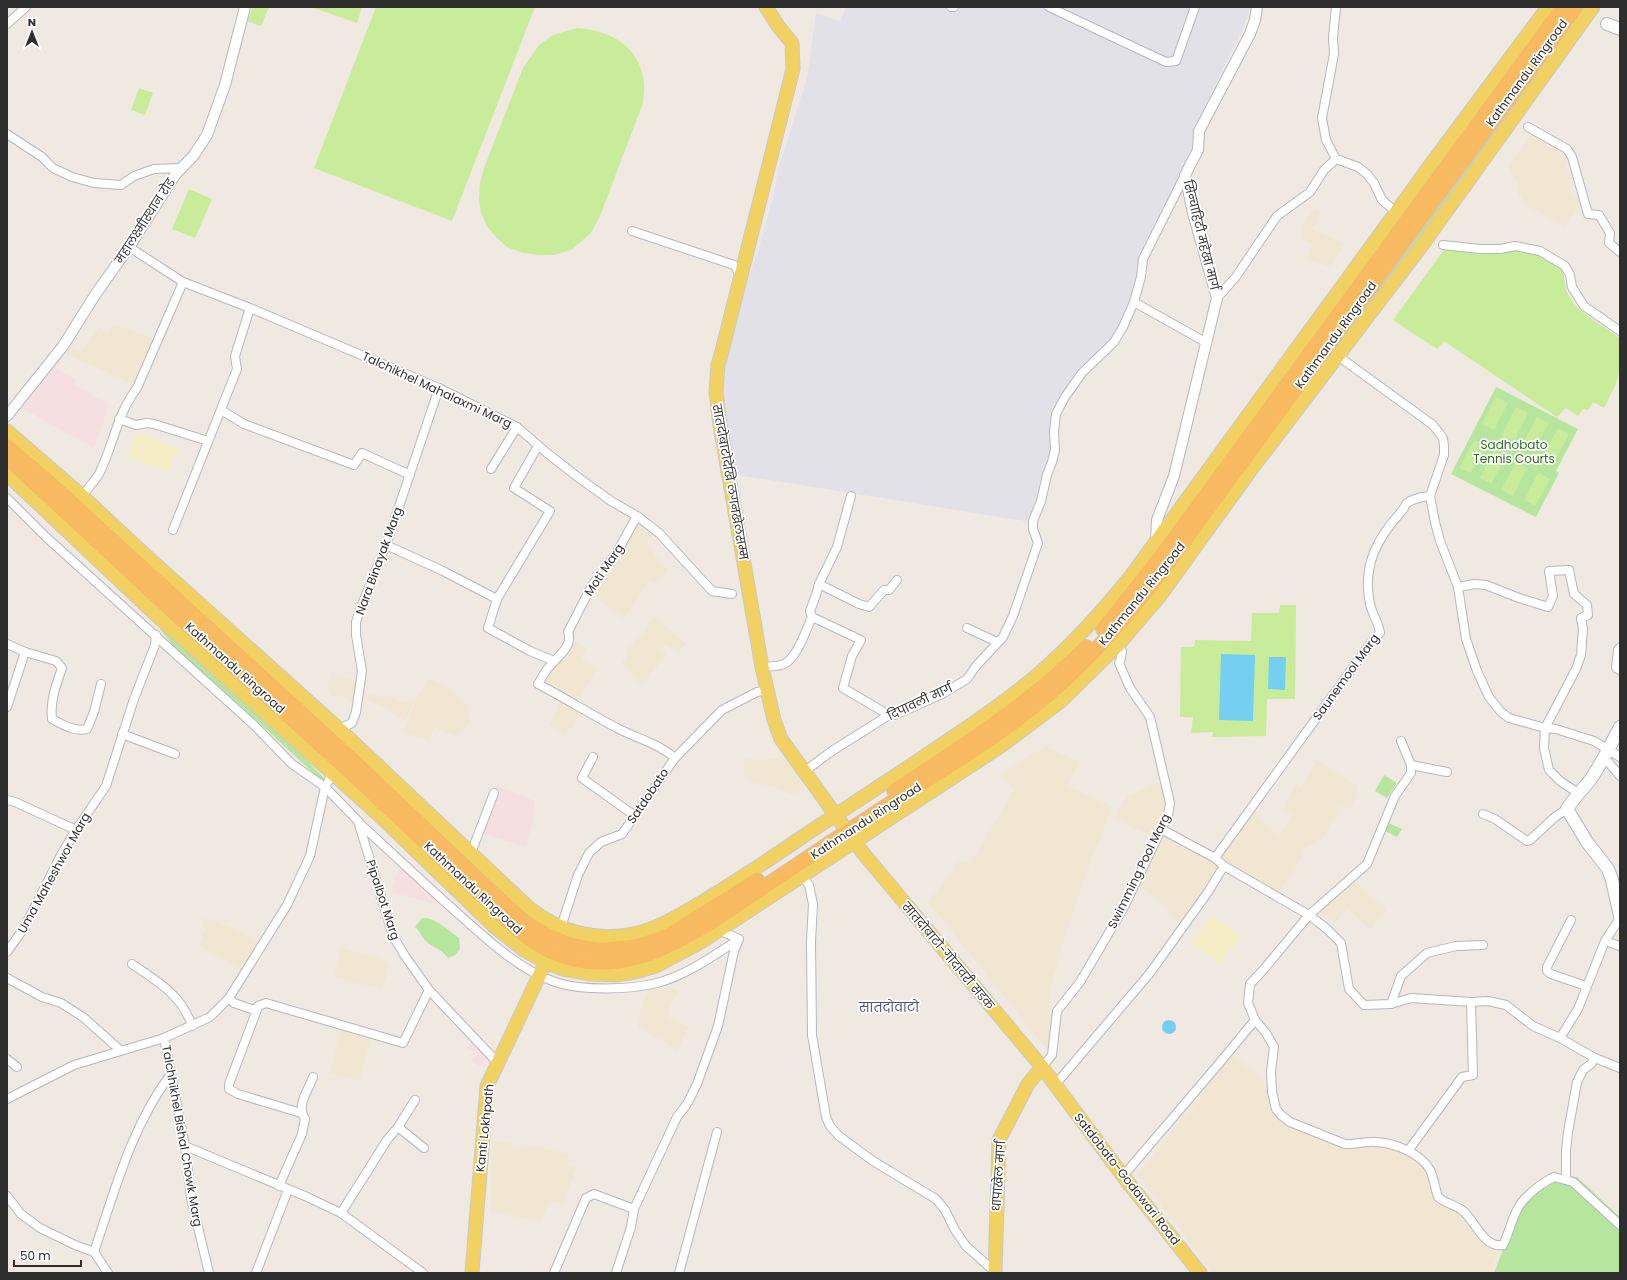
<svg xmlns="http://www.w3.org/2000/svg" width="1627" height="1280" font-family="Poppins,'Noto Sans Devanagari',sans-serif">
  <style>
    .industrial { fill: #e3e1e8 }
    .education { fill: #f0e6d1 }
    .medical { fill: #f5dfe0 }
    .green { fill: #b6e59e }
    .sand { fill: #f3ecc5 }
    .pitch { fill: #c9ec9a }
    .water { fill: #75cff0 }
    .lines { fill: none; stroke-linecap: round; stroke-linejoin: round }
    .minor-casing { stroke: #b4b7c1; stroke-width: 10 }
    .tertiary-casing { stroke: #b4b7c1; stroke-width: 12 }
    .secondary-casing { stroke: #b4b7c1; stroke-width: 14 }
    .primary-casing { stroke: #c9c9c9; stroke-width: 15 }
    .trunk-casing { stroke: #c9c9c9; stroke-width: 16 }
    .minor { stroke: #fff; stroke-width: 8 }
    .tertiary { stroke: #fff; stroke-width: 10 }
    .secondary { stroke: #fff; stroke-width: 12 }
    .primary { stroke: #f2d163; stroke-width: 13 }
    .trunk { stroke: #f8ba60; stroke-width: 14 }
    .labels { text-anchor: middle; stroke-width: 3.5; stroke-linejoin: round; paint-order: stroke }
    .street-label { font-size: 12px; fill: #2e2e2e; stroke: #fff }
    .park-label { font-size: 12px; fill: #2c6e1b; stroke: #fff }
    .neighbourhood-label { font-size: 13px; fill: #4d5680; stroke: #fff }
  </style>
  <rect width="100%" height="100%" fill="#efe9e1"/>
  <polygon class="industrial" points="846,7 943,7 957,13 960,7 1251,7 1244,26 1193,130 1194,149 1143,247 1140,260 1140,277 1122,326 1058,408 1056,444 1031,518 1025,521 732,474 721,388 725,362 740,300 758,252 772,200 779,167 807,78 816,13 840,21"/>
  <g class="education">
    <polygon points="1533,132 1567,153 1566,168 1571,179 1570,191 1581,201 1565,226 1527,206 1518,193 1517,183 1508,167"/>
    <polygon points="1314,208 1321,212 1312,229 1344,244 1330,267 1306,259 1313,244 1300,238 1304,223"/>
    <polygon points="114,324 155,339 136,385 63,353 69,346 81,352 99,327 108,334"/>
    <polygon points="639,521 655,532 649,538 647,545 668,571 654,583 650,579 624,619 593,594 594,587"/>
    <polygon points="654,617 686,644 679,652 666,644 661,649 667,655 641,684 621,663 626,659 627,655 626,651 643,633"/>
    <polygon points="572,640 586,649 580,658 597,669 577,703 541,682"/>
    <polygon points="332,675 355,680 353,702 340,695 333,696 327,687"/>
    <polygon points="429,679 451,688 469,708 469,723 457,737 434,727 429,740 404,732 416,700"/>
    <polygon points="364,693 382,698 386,695 400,701 413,701 410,711 404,720 384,707 363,698"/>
    <polygon points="562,699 580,711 574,724 565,734 549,724"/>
    <polygon points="1046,747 1080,762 1067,785 1112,807 1082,884 1076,906 1067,929 1049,994 1049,1052 928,902 955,869 958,861 970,863 997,820 1014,789 1002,775 1023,759"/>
    <polygon points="745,758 759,760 785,758 806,786 797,792 791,794 770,786 752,782 744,774"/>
    <polygon points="1317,760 1358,787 1355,801 1350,809 1339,806 1340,815 1333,821 1323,838 1314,844 1301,850 1303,856 1294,871 1275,897 1247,882 1219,857 1237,836 1254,810 1278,836 1286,827 1292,816 1283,808 1296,783 1301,787"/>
    <polygon points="1159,782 1167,803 1164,818 1152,836 1115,819 1118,811 1128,796"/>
    <polygon points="1162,836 1187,847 1210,859 1221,867 1183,922 1168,915 1169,908 1138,884"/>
    <polygon points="1353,880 1387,910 1370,929 1348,908 1335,922 1320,912"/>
    <polygon points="205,918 236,929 258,942 242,971 199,945 205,929 202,925"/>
    <polygon points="341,946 348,950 377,958 389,964 382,989 334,977"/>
    <polygon points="671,988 678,991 670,1007 667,1017 689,1027 677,1050 638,1026 642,1005 649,990"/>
    <polygon points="342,1029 371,1037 360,1081 329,1073"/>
    <polygon points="1234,1055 1260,1078 1270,1091 1274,1113 1282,1120 1299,1130 1340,1147 1351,1148 1376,1145 1386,1147 1403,1153 1424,1167 1435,1198 1462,1213 1476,1234 1486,1244 1499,1249 1490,1273 1213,1273 1138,1174 1196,1103 1213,1077"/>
    <polygon points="492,1141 511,1142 512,1149 538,1146 568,1155 568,1165 577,1168 562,1204 550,1202 540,1221 490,1212"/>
  </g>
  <g class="medical">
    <polygon points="50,365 76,380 75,385 109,405 94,448 18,406"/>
    <polygon points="496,785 535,801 532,824 526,847 481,833"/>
    <polygon points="399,868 435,892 439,905 391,892"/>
    <polygon points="471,1042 489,1059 483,1068 471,1061 476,1054 467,1048"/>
  </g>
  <g class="green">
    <polygon points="1567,33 1463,182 1270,436 1561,37"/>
    <polygon points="1496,387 1578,429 1556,471 1559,473 1536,517 1451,474"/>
    <polygon points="167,627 254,707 326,780 323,782 242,707 175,648 160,629"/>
    <polygon points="1384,775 1397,783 1387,798 1375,791"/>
    <polygon points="1386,822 1402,829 1397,837 1383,830"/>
    <path d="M 422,918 C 435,917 448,930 459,938 L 460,949 L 455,955 L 448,958 C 441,948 432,948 425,940 C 421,936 420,931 415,927 Z"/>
    <polygon points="1555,1176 1577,1177 1620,1217 1620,1273 1494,1273 1520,1205"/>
  </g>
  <g class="sand">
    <polygon points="137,433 178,448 167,472 127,457"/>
    <polygon points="1213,915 1240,937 1218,964 1191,941"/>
  </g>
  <g class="pitch">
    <polygon points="253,7 269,7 261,26 247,21"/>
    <polygon points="311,7 362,7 357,23"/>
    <polygon points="376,7 535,7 452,221 314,168"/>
    <path d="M 577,28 C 611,30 641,47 644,84 C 645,90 643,97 643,103 L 600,216 L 591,233 L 571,250 L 554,255 L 539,255 L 523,253 L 507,247 L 495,236 L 487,226 L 481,213 L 479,199 L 480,183 L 484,168 L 523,68 L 530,58 L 539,45 L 553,35 Z"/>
    <polygon points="139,88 153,93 145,115 131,110"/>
    <polygon points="189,189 212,199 195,238 172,229"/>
    <path d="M 1446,247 C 1474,248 1544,243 1561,269 C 1566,278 1564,289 1570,298 C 1579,313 1606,328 1620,338 L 1620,369 L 1616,384 L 1604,408 L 1593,402 L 1588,410 L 1583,409 L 1578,416 L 1566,408 L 1557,417 L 1444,341 L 1437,349 L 1393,320 Z"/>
    <polygon points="1496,397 1508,403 1494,430 1482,424"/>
    <polygon points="1516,407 1528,413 1514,441 1502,435"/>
    <polygon points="1537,417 1549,423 1534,450 1523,444"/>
    <polygon points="1558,428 1569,434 1555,461 1543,456"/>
    <polygon points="1474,440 1485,446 1471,473 1459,468"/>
    <polygon points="1494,451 1506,457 1491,484 1480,478"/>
    <polygon points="1516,462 1527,468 1513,496 1501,490"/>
    <polygon points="1538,473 1550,479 1535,506 1524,500"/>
    <polygon points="1280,605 1296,605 1295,699 1267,699 1266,736 1212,737 1213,732 1191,733 1193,717 1180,717 1181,647 1194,647 1195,640 1251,641 1252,613 1279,613"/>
  </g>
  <g class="water">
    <polygon points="1221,654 1255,655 1253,721 1219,720"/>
    <polygon points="1269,657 1286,657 1285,690 1268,689"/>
    <circle cx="1169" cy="1027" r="7"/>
  </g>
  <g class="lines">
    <defs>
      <g id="minor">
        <polyline points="951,7 954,7"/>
        <polyline points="1049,7 1166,62 1176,61 1195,7"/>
        <polyline points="1336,7 1333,37 1334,54 1322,118 1326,140 1336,159 1358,167 1367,174 1374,183 1382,200 1396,212"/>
        <polyline points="7,24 26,7"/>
        <polyline points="1528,127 1567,149 1572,157 1588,214 1599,215 1610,233 1609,243 1620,252"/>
        <polyline points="7,134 42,157 53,168 72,177 94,183 121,185 134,176 154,169 180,168 183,165"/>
        <polyline points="632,231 734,265 740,275"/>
        <polyline points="1443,245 1480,249 1500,249 1515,246 1540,251 1565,266 1570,275 1572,287 1584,306 1620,331"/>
        <polyline points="129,247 183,282 250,308 439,388 517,427 547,453 579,478 611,501 637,516 659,533 712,591 732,594"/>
        <polyline points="1217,298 1235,278 1277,216 1310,192 1324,170 1336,159"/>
        <polyline points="1134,302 1207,343"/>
        <polyline points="1338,356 1433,425 1443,438 1444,446 1444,455 1430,496 1435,522 1440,541 1458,587 1466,639 1477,671 1489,697 1501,712 1509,718 1545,728 1556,729 1594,741 1620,757"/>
        <polyline points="221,410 244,424 354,465 362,453 410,475"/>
        <polyline points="119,419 136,425 147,423 154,424 208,441"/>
        <polyline points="491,469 517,427"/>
        <path d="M 82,496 C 87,489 95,481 99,474 C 114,444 116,416 137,388 L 183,282"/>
        <polyline points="7,498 45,536 254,725 292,764 325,787 358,821 393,936 405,956 429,990 497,1062"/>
        <path d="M 637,516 L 617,552 L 591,587 L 568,632 C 574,646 557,657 549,667 C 544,672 542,678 538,684 C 565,698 590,714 617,728 C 638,739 656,742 675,758"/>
        <polyline points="173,530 237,369 235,356 250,308"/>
        <polyline points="386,545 441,570 497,599 488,628 530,651 554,661"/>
        <polyline points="819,584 859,604 869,607 884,590 889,590 897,580"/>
        <polyline points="1458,587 1475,584 1486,585 1519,598 1548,607 1553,596 1549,571 1569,570 1574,594 1587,605 1588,615 1581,618 1583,629 1581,655 1576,669 1545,728 1544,748 1549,770 1560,781 1578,793"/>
        <polyline points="497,599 550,511 514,488 538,446"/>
        <polyline points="812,617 861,640 852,656 843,688 889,715"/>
        <polyline points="967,628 997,642"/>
        <path d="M 7,644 L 25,652 L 56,661 L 62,668 C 56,685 50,701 52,719 C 63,725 75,732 87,729 L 94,712 L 101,684"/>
        <path d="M 762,667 C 769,666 777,667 784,664 C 797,658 806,630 812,617 L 810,611 L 816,595 L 819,584 L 837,547 L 851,496"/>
        <polyline points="7,707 25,652"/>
        <polyline points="339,729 352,723 356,712 362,671 356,635 356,622 361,607 386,545 439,388"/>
        <polyline points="122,734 175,754"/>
        <path d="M 1401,741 L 1411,765 L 1411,773 L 1395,796 L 1367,864 L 1309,915 L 1264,969 L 1250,984 L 1248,1003 L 1255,1020 L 1266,1033 L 1274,1047 L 1271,1071 L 1272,1092 L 1276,1109 L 1281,1115 L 1290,1122 L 1345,1144 C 1355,1145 1365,1141 1376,1142 C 1394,1143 1421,1153 1430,1170 C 1434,1178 1435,1188 1438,1197 C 1445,1203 1455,1205 1462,1210 C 1475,1220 1483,1248 1503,1245 C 1510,1232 1512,1214 1522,1202 C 1530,1192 1543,1182 1554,1177 L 1573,1182 L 1620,1225"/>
        <polyline points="593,757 582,778 635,816"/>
        <polyline points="1604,757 1620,776"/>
        <polyline points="1411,765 1447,772"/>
        <polyline points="805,771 832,751 889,715 895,715 942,694 967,679 976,666 1003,637 1013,616 1038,543 1033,529 1033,521 1041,501 1047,475 1052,462 1055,450 1054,431 1056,414 1065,397 1082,373 1114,342 1123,327 1134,302 1141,277 1143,259 1185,175"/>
        <polyline points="7,800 15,802 76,830"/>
        <polyline points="1483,814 1495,819 1527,841 1530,840 1555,817 1567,809"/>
        <path d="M 358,822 C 393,854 428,887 463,918 C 490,942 520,970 555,982 C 582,991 629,990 657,983 C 687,975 713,956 739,939"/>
        <polyline points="1161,829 1215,858 1224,866 1309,915 1327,929 1341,943 1349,989 1364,1005 1391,1004 1411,998 1471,1002 1488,1001 1506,1005 1533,1026 1560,1038 1595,1058 1620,1068"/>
        <polyline points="471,853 494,793"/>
        <path d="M 1215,858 L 1370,644 L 1380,633 C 1379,623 1372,614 1370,604 C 1362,566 1377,538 1402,511 C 1404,508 1405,505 1407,503 C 1414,498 1422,497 1430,496"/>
        <polyline points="802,876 809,885 813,904 811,941 812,1035 826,1117 830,1126 839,1136 873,1161 936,1199 945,1210 955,1230 966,1246 995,1272"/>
        <polyline points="1571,920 1547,967 1547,971 1551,974 1586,986"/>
        <polyline points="561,927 578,875 589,853 601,842 622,834 675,758 722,710 757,692 768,690"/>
        <polyline points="1605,941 1620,946"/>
        <polyline points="7,952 24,928 62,853 76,830 106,786 134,699 155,645 156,635"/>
        <path d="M 132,964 C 158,982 181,994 192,1026"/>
        <polyline points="7,978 42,997 61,1003 83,1017 120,1050"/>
        <polyline points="229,998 234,1003 254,1010 258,1006 266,1003 403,1043 429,990"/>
        <polyline points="1391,1004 1401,976 1427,953 1456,946 1483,945"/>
        <polyline points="258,1007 229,1084 229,1089 238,1094 301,1113"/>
        <polyline points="1560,1038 1578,1009 1605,941 1620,918"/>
        <polyline points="7,1059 17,1067"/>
        <polyline points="1042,1067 1052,1055 1057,1011 1080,982 1124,907 1168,815 1170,803 1150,717 1130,688 1119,663 1121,658 1122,651 1118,645"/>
        <polyline points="1055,1085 1150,973 1208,892 1224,866"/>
        <polyline points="7,1099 74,1065 164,1038"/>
        <polyline points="398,1127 415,1100"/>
        <polyline points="185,1146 305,1196 341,1213 423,1273"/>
        <polyline points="1408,1151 1462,1077 1473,1075 1471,1002"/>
        <polyline points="1123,1176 1217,1066 1255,1020"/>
        <polyline points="1566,1179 1566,1151 1568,1132 1577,1082 1583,1070 1591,1064 1595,1058"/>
        <path d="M 279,1186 L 302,1134 L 305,1119 C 296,1104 308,1092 313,1077"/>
        <polyline points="7,1196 21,1214 40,1228 75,1245 94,1252 108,1273"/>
        <polyline points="341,1213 387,1140 398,1127 424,1148"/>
        <path d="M 94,1252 C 115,1190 131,1128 170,1075"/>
        <polyline points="209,1273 191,1198 185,1146 164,1038 210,1017 229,998 287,905 310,856 325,787 333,773"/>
        <polyline points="256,1273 288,1190"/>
        <polyline points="554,1273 586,1198 594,1194 634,1209"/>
        <polyline points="616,1273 631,1227 634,1209 677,1117 687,1104 697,1084 718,1026 734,951 739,939 719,930"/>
        <polyline points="679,1273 717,1132"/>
      </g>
      <g id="tertiary">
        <polyline points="7,416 63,346 95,295 129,247 175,175 194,155 207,135 225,85 245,7"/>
        <polyline points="1156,542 1157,520 1174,476 1217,298 1193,213 1185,175 1198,150 1199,131 1250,34 1255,20 1257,7"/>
      </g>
      <g id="secondary">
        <polyline points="1607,24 1620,29"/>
        <polyline points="1620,650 1618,667 1620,668"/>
        <path d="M 1620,727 C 1611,745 1602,762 1591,779 C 1583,789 1574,798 1567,809 L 1587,842 L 1608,869 L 1612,880 L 1620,916"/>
      </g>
      <g id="primary">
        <polyline points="766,7 778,26 792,43 793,69 722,351 718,365 716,392 720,425 762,667 774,720 781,739 863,853 1042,1067 1123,1176 1200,1273"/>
        <path d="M 7,431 L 82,496 L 143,553 L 339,729 L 528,907 C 559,932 598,943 638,933 C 661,927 683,913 704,901 C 738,880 772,858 805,835 C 848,807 891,779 934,750 C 968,727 1003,704 1035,677 C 1070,647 1102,612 1131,576 L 1432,163 L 1548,7"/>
        <polyline points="7,474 154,613 380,816 495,927 524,950 546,962 563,969 591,974 616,975 635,972 656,966 701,942 1001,746 1061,701 1118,645 1159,597 1250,471 1423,244 1593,7"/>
        <polyline points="472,1273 487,1086 549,955"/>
        <polyline points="995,1273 999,1140 1028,1084 1042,1067"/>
      </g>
      <g id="trunk">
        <polyline points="7,446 47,480 354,761 507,906 527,923 545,934 565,943 576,946 599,950 632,947 657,940 671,934 757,880"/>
        <path d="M 7,458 L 172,611 L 352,774 L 520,932 C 530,939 540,947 551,952 C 611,979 664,951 715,920 C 773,881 832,841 891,803 C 946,768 1002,735 1052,692 C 1095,654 1133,610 1167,565 L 1576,7"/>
        <polyline points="1103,629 1161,556 1563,7"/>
        <path d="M 894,791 C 961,747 1029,704 1086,647"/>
      </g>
    </defs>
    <use href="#minor" class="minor-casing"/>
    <use href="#tertiary" class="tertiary-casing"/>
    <use href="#secondary" class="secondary-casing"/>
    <use href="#primary" class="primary-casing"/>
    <use href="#trunk" class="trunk-casing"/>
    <use href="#minor" class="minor"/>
    <use href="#tertiary" class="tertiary"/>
    <use href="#secondary" class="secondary"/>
    <use href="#primary" class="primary"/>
    <use href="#trunk" class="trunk"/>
  </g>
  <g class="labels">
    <g class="street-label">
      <text transform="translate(1527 73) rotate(-54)" y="4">Kathmandu Ringroad</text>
      <text transform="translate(145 221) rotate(-57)" y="4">महालक्ष्मीस्थान रोड</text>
      <text transform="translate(1201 235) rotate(76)" y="4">सिन्चाहिटी महेखा मार्ग</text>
      <text transform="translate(1336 335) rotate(-54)" y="4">Kathmandu Ringroad</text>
      <text transform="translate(437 390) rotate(25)" y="4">Talchikhel Mahalaxmi Marg</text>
      <text transform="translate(730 482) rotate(80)" y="4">सातदोबाटोदेखि लगनखेलसम्म</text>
      <text transform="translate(379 561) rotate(-70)" y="4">Nara Binayak Marg</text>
      <text transform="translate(604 570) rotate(-56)" y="4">Moti Marg</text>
      <text transform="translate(1142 594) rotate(-51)" y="4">Kathmandu Ringroad</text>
      <text transform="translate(235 668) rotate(42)" y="4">Kathmandu Ringroad</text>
      <text transform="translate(1346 677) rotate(-54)" y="4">Saunemool Marg</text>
      <text transform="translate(920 702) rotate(-25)" y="4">दिपावली मार्ग</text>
      <text transform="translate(648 796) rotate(-56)" y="4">Satdobato</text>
      <text transform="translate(866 821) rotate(-33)" y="4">Kathmandu Ringroad</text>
      <text transform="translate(1139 871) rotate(-64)" y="4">Swimming Pool Marg</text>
      <text transform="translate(54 873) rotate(-61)" y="4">Uma Maheshwor Marg</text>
      <text transform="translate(473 888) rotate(43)" y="4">Kathmandu Ringroad</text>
      <text transform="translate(383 900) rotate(72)" y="4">Pipalbot Marg</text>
      <text transform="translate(948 956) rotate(50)" y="4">सातदोबाटो-गोदावरी सडक</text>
      <text transform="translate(485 1128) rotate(-84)" y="4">Kanti Lokhpath</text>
      <text transform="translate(182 1136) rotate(80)" y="4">Talchhikhel Bishal Chowk Marg</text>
      <text transform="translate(999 1176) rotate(-86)" y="4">धापाखेल मार्ग</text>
      <text transform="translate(1127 1179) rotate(52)" y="4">Satdobato-Godawari Road</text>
    </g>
    <g class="park-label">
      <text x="1514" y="449">Sadhobato<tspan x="1514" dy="14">Tennis Courts</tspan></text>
    </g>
    <g class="neighbourhood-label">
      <text x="889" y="1012">सातदोवाटो</text>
    </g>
  </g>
  <rect width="1627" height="1280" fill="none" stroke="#2e2e2e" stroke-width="16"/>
  <g transform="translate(32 32)" stroke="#ffffff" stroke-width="3" paint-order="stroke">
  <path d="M0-3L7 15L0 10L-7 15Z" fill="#2e2e2e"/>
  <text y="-6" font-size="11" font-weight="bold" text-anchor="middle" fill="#2e2e2e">N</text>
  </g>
  <path d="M14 1260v6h67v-6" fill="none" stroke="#2e2e2e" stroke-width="2"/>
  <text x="20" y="1260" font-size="12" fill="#2e2e2e" stroke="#ffffff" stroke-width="3" paint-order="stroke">50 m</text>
</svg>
